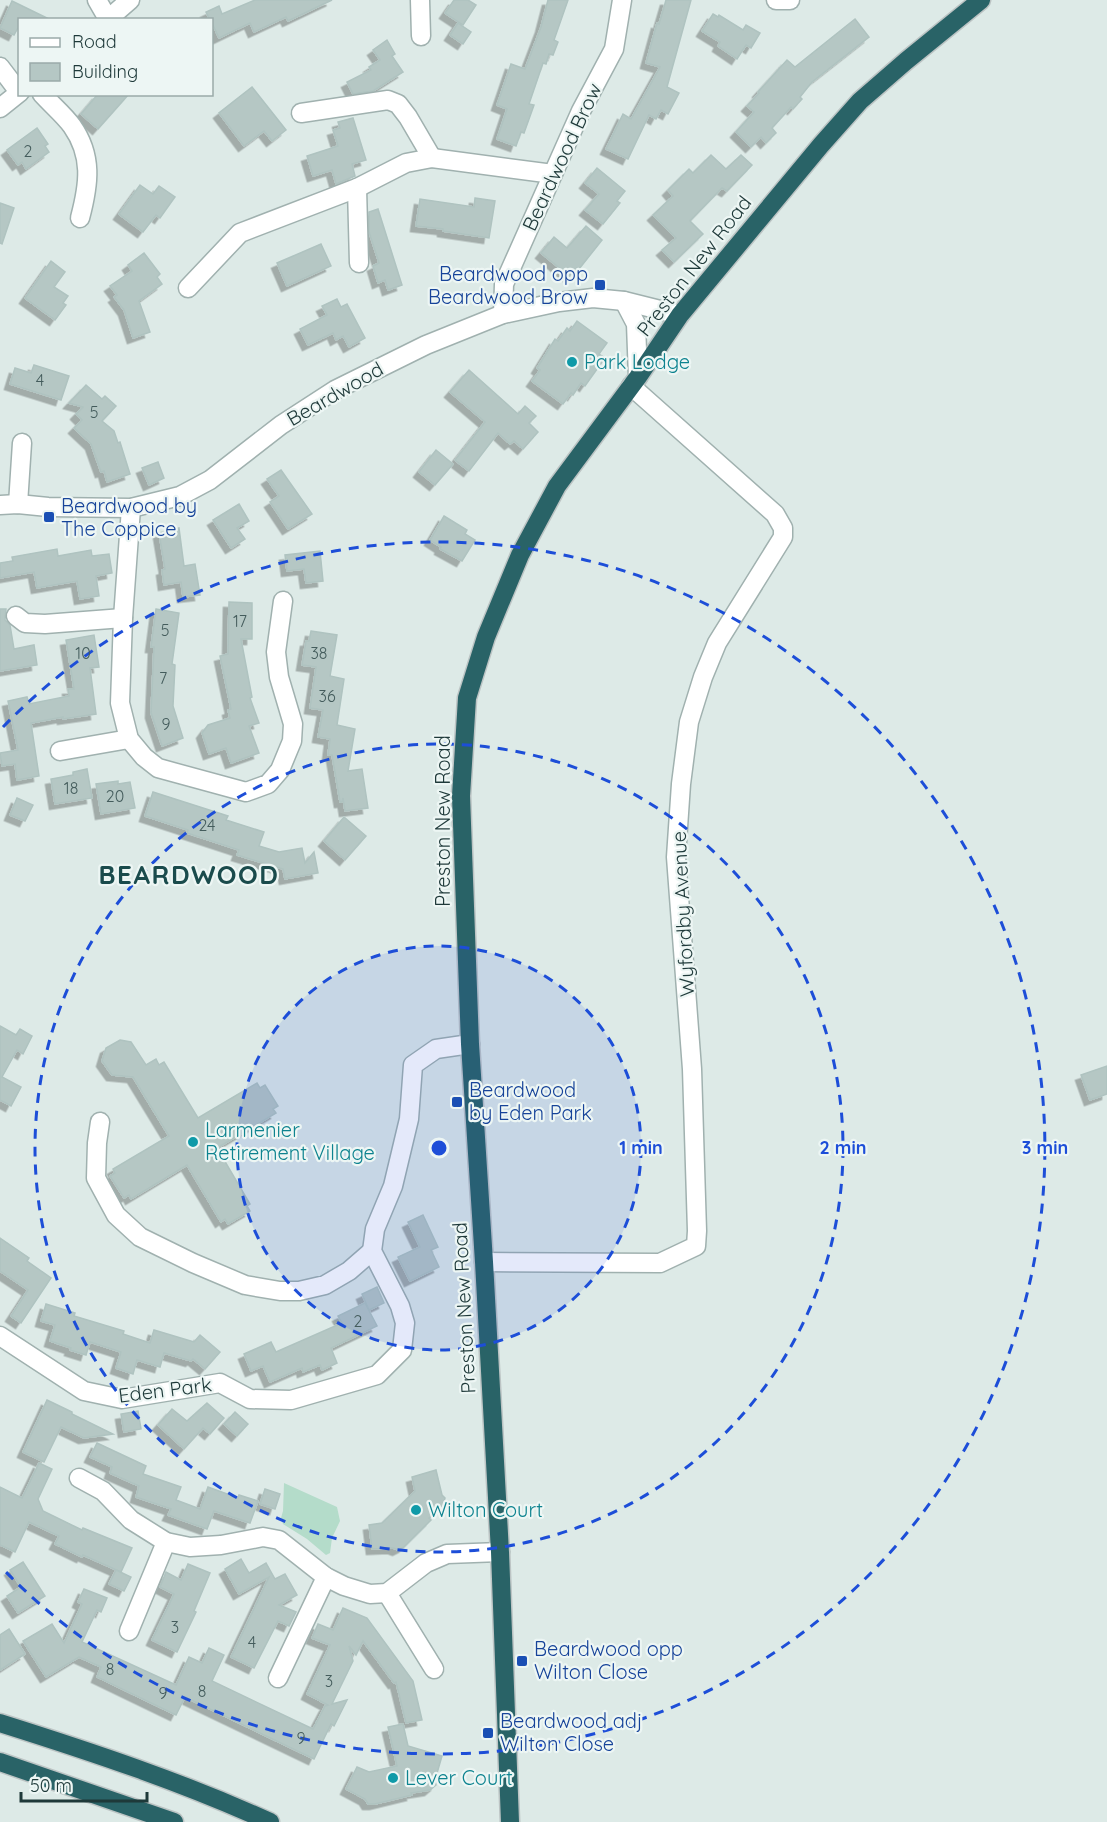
<svg xmlns="http://www.w3.org/2000/svg" width="1107" height="1822" font-family="Quicksand,sans-serif">
  <style>
    .green { fill: #b4dcca }
    .building { fill: #b5c7c4; stroke: #afc3c0; stroke-width: 1.5; filter: url(#shadow) }
    .lines { fill: none; stroke-linecap: round; stroke-linejoin: round }
    .minor-casing { stroke: #a0b1af; stroke-width: 21 }
    .highway-casing { stroke: #bcc4c4; stroke-width: 21 }
    .minor { stroke: #fff; stroke-width: 18 }
    .highway { stroke: #296367; stroke-width: 18 }
    .ring { fill: none; stroke: #1d4ed8; stroke-width: 3; stroke-dasharray: 10 8 }
    .transit-dot { fill: #1a4fb4; stroke: #edf6f4; stroke-width: 2 }
    .culture-dot { fill: #0f9aa8; stroke: #edf6f4; stroke-width: 2 }
    .labels { text-anchor: middle; stroke-width: 4.5; stroke-linejoin: round; paint-order: stroke }
    .number-label { font-size: 16px; fill: #445c5c }
    .street-label { font-size: 20px; fill: #1e3939; stroke: #edf6f4 }
    .transit-label { font-size: 20px; fill: #164399; stroke: #edf6f4; text-anchor: start }
    .culture-label { font-size: 20px; fill: #0d838f; stroke: #edf6f4; text-anchor: start }
    .district-label { font-size: 26px; font-weight: bold; letter-spacing: 1.5px; fill: #1a4b4c; stroke: #edf6f4 }
    .centre { fill: #1d4ed8; stroke: #edf6f4; stroke-width: 3 }
    .ring-label { font-size: 18px; text-anchor: middle; font-weight: bold; fill: #1d4ed8; stroke: #edf6f4; stroke-width: 4.5; stroke-linejoin: round; paint-order: stroke }
  </style>
  <defs>
    <filter id="shadow"><feDropShadow dx="-5.5" dy="5.5" stdDeviation="0" flood-color="#0004"/></filter>
  </defs>
  <rect width="100%" height="100%" fill="#ddeae7"/>
  <polygon class="green" points="284,1483 337,1507 340,1521 332,1538 330,1553 326,1555 307,1539 283,1524 281,1518 283,1511"/>
  <g class="building">
    <polygon points="255,0 332,0 288,21 286,17 254,32 250,23 219,38 212,23 212,20 210,20 206,12 219,6 222,14"/>
    <polygon points="454,0 468,0 476,5 463,25 445,13"/>
    <polygon points="548,0 568,0 554,40 558,42 553,55 549,54 546,64 543,63 529,104 534,105 524,133 521,132 516,146 497,139 507,109 497,105 511,64 525,69 541,27"/>
    <polygon points="666,0 691,0 667,87 679,93 668,114 661,110 656,119 649,115 628,159 606,149 623,114 631,119 660,67 646,63 657,23 659,24"/>
    <polygon points="12,1 51,20 20,20 20,24 14,35 0,28"/>
    <polygon points="713,14 718,17 719,15 743,30 746,25 760,33 751,48 746,45 737,59 718,46 720,42 702,31"/>
    <polygon points="855,19 869,37 812,82 800,97 802,99 793,109 791,107 772,128 776,133 766,143 761,137 751,147 736,132 754,112 747,106 759,93 758,92 787,60 795,67"/>
    <polygon points="458,23 471,32 463,44 450,35"/>
    <polygon points="387,40 395,54 392,56 403,72 373,91 353,94 347,82 371,70 369,67 380,60 373,50"/>
    <polygon points="252,87 286,130 272,141 264,131 244,146 219,113"/>
    <polygon points="98,94 129,94 98,129 81,114"/>
    <polygon points="353,118 366,160 352,164 355,176 336,184 332,170 313,176 307,156 338,146 333,130 340,128 338,122"/>
    <polygon points="37,128 48,144 45,146 49,152 26,169 22,162 18,165 7,150"/>
    <polygon points="711,155 726,169 741,155 752,165 727,191 722,188 690,221 703,234 674,262 662,250 676,238 653,215 673,196 668,190 689,169 693,173"/>
    <polygon points="597,168 625,191 617,201 620,203 603,224 585,210 599,194 585,183"/>
    <polygon points="140,185 153,194 159,186 175,197 160,218 156,215 143,232 119,214"/>
    <polygon points="475,198 495,201 489,238 443,231 443,229 416,226 420,199 474,207"/>
    <polygon points="0,203 14,208 2,244 0,243"/>
    <polygon points="378,209 402,285 388,290 385,280 378,283 373,266 379,263 369,232 369,212"/>
    <polygon points="586,226 602,240 579,269 577,268 569,276 541,253 554,237 567,248"/>
    <polygon points="321,244 331,266 287,286 277,263"/>
    <polygon points="144,253 160,274 157,277 162,284 139,301 150,332 133,338 124,310 114,297 117,295 110,286 132,271 128,265"/>
    <polygon points="51,261 65,272 54,287 68,296 63,303 66,305 55,320 25,298"/>
    <polygon points="337,299 341,307 347,304 365,338 349,347 343,336 336,340 333,333 308,345 300,329 327,315 322,306"/>
    <polygon points="577,321 607,343 599,354 605,358 585,386 581,383 573,395 571,393 563,404 532,381 540,370 537,368 555,339 558,341 567,328 570,331"/>
    <polygon points="34,365 69,376 61,400 10,384 15,368 31,373"/>
    <polygon points="469,370 518,414 525,406 536,416 529,423 538,432 523,449 514,441 510,444 498,433 469,471 455,460 485,422 450,392"/>
    <polygon points="86,385 102,399 105,396 116,406 102,421 114,431 118,443 120,442 130,474 107,482 104,471 101,472 91,444 74,428 82,420 76,414 83,407 69,403"/>
    <polygon points="436,450 453,464 435,485 419,472"/>
    <polygon points="158,462 164,478 149,485 142,468"/>
    <polygon points="281,470 312,514 288,529 270,502 279,496 267,479"/>
    <polygon points="239,504 249,521 237,528 245,539 231,548 213,520"/>
    <polygon points="444,516 467,530 465,534 475,540 462,561 440,549 441,547 430,540"/>
    <polygon points="179,528 184,566 195,564 200,595 183,597 181,582 164,585 162,570 165,569 159,533"/>
    <polygon points="57,549 58,556 91,550 92,556 109,554 112,573 96,576 99,596 80,599 77,581 37,588 34,572 0,578 0,563 13,561 12,557"/>
    <polygon points="320,551 323,581 306,583 304,569 287,571 285,555"/>
    <polygon points="229,602 252,603 252,639 241,639 252,697 250,698 259,723 249,726 259,753 231,763 226,748 209,754 202,733 208,725 230,718 228,710 231,709 220,656 228,654"/>
    <polygon points="0,609 6,609 5,620 10,625 14,649 34,645 37,665 0,671"/>
    <polygon points="156,609 179,613 172,664 175,665 173,706 183,738 162,746 151,713 154,647 151,647"/>
    <polygon points="311,631 337,635 330,676 344,679 337,725 355,729 348,771 362,769 368,808 345,811 343,798 342,802 340,802 332,755 328,755 330,739 318,737 323,710 310,708 316,667 302,665 306,641 309,641"/>
    <polygon points="94,635 99,667 90,668 96,714 63,719 63,717 31,723 39,776 17,780 15,764 2,766 0,753 18,750 8,701 27,697 29,704 69,696 68,689 74,689 66,640"/>
    <polygon points="87,769 92,798 55,804 51,779 73,775 73,772"/>
    <polygon points="118,781 118,784 130,782 135,808 101,814 96,784"/>
    <polygon points="153,792 228,816 226,820 264,832 259,846 279,852 302,848 305,863 314,852 318,873 285,879 283,869 237,855 239,850 187,833 188,830 145,816"/>
    <polygon points="17,798 33,805 25,821 10,815"/>
    <polygon points="344,817 366,836 345,860 324,841"/>
    <polygon points="0,1026 16,1035 20,1029 32,1036 23,1054 17,1050 2,1077 21,1087 11,1106 0,1100"/>
    <polygon points="120,1040 131,1042 146,1065 156,1059 159,1065 164,1062 198,1118 257,1083 260,1088 265,1085 278,1106 273,1109 276,1113 217,1148 250,1204 247,1206 250,1211 228,1224 225,1219 221,1222 187,1165 131,1199 129,1195 124,1198 110,1176 115,1173 113,1169 169,1136 133,1077 112,1075 102,1061 106,1048"/>
    <polygon points="1107,1066 1107,1094 1090,1100 1081,1075"/>
    <polygon points="423,1215 438,1247 431,1250 439,1267 410,1281 398,1257 420,1247 408,1222"/>
    <polygon points="0,1238 29,1258 27,1261 51,1278 21,1323 11,1316 28,1290 0,1271"/>
    <polygon points="377,1287 384,1303 369,1310 362,1294"/>
    <polygon points="365,1303 377,1326 331,1348 337,1363 322,1370 320,1365 303,1372 302,1368 270,1382 263,1366 251,1371 244,1354 271,1342 276,1352 342,1323 338,1316"/>
    <polygon points="46,1304 75,1313 74,1316 124,1331 123,1334 150,1343 154,1330 194,1342 200,1335 220,1352 205,1369 193,1359 191,1361 164,1353 160,1367 137,1360 133,1374 116,1368 121,1352 90,1342 86,1355 70,1350 71,1348 50,1341 55,1325 41,1321"/>
    <polygon points="47,1400 72,1412 72,1414 113,1434 84,1438 61,1427 44,1462 23,1452"/>
    <polygon points="207,1403 224,1418 210,1434 203,1428 184,1449 158,1425 172,1409 187,1421"/>
    <polygon points="138,1411 141,1429 124,1432 121,1414"/>
    <polygon points="235,1412 248,1424 237,1436 224,1424"/>
    <polygon points="97,1443 146,1466 143,1474 181,1487 176,1500 200,1509 208,1487 238,1498 239,1495 258,1501 250,1523 214,1511 207,1529 168,1515 171,1509 136,1497 139,1486 110,1473 112,1467 90,1457"/>
    <polygon points="39,1463 52,1469 38,1499 43,1511 82,1530 83,1528 132,1548 121,1572 83,1555 82,1557 55,1544 59,1536 29,1522 15,1552 0,1545 0,1487 22,1498"/>
    <polygon points="436,1470 442,1495 445,1498 443,1506 429,1518 431,1520 404,1547 398,1550 393,1548 372,1549 369,1525 382,1523 415,1491 412,1477"/>
    <polygon points="265,1489 280,1494 275,1509 260,1504"/>
    <polygon points="241,1559 249,1573 266,1563 275,1579 285,1574 297,1595 279,1605 296,1612 289,1626 278,1621 254,1668 231,1657 269,1577 239,1594 225,1569"/>
    <polygon points="23,1562 45,1596 18,1613 7,1596 21,1587 10,1570"/>
    <polygon points="188,1564 210,1573 194,1611 196,1612 177,1652 152,1640 174,1594 160,1587 166,1572 181,1580"/>
    <polygon points="116,1570 131,1577 124,1591 109,1584"/>
    <polygon points="84,1589 107,1598 101,1612 97,1610 82,1642 176,1685 189,1657 202,1663 209,1648 224,1655 212,1681 313,1729 325,1706 328,1705 307,1694 330,1645 312,1638 318,1624 333,1630 343,1608 367,1618 413,1681 422,1720 406,1723 396,1682 394,1683 363,1641 356,1655 349,1646 353,1661 332,1704 347,1700 334,1726 331,1724 314,1759 185,1697 176,1715 97,1677 101,1667 79,1657 46,1677 23,1641 52,1624 64,1643 82,1604 78,1602"/>
    <polygon points="9,1629 25,1654 0,1670 0,1635"/>
    <polygon points="403,1724 408,1746 442,1756 435,1780 436,1785 430,1790 411,1793 412,1795 375,1804 368,1804 365,1799 346,1789 357,1767 369,1772 397,1766 388,1727"/>
  </g>
  <g class="lines">
    <defs>
      <g id="minor">
        <polyline points="97,0 108,19"/>
        <polyline points="420,0 421,36"/>
        <polyline points="776,0 790,0"/>
        <polyline points="107,20 130,0"/>
        <polyline points="0,67 19,92"/>
        <path d="M 42,94 C 52,105 64,115 72,126 C 93,156 89,184 80,218"/>
        <polyline points="0,108 20,92"/>
        <polyline points="301,113 388,100 398,104 408,117 432,158"/>
        <polyline points="357,188 359,263"/>
        <polyline points="188,288 240,233 357,188 406,163 432,158 553,174"/>
        <polyline points="624,301 636,324 638,377"/>
        <polyline points="503,314 504,284 581,111 614,49 622,0"/>
        <polyline points="18,504 22,443"/>
        <polyline points="0,505 18,504 48,507 131,508 180,496 210,480 281,425 335,390 426,345 503,314 559,302 593,298 624,301 680,315"/>
        <polyline points="131,508 123,618 120,703 129,739 144,757 158,768 246,792 268,784 280,770 292,741 293,724 279,677 276,652 283,601"/>
        <polyline points="16,616 25,623 45,624 123,618"/>
        <polyline points="60,751 129,739"/>
        <polyline points="100,1122 97,1143 96,1178 116,1215 140,1237 193,1263 245,1285 280,1291 299,1291 325,1285 349,1271 372,1251"/>
        <polyline points="484,1262 660,1263 696,1246 697,1231 692,1069 676,857 681,784 689,722 703,677 717,643 783,537 783,528 775,514 631,386"/>
        <polyline points="0,1336 84,1391 122,1399 220,1383 250,1399 291,1400 377,1375 402,1350 405,1323 400,1306 372,1251 375,1229 393,1186 409,1119 413,1065 436,1049 470,1044"/>
        <polyline points="79,1478 103,1491 131,1520 166,1542 190,1547 221,1545 263,1537 279,1540 326,1577 344,1586 370,1594 387,1593 426,1563 447,1554 500,1552"/>
        <polyline points="387,1593 434,1669"/>
        <polyline points="129,1631 166,1542"/>
        <polyline points="278,1678 326,1577"/>
      </g>
      <g id="highway">
        <path d="M 0,1723 C 92,1752 182,1782 270,1822"/>
        <polyline points="0,1762 174,1822"/>
        <polyline points="510,1822 500,1552 484,1262 470,1044 461,796 467,698 486,637 520,555 557,486 638,377 680,315 821,145 860,101 906,61 981,0"/>
      </g>
    </defs>
    <use href="#minor" class="minor-casing"/>
    <use href="#highway" class="highway-casing"/>
    <use href="#minor" class="minor"/>
    <use href="#highway" class="highway"/>
  </g>
  <circle cx="439" cy="1148" r="202" fill="#1d4ed8" fill-opacity=".12"/>
  <g class="ring">
    <circle cx="439" cy="1148" r="202"/>
    <circle cx="439" cy="1148" r="404"/>
    <path d="M3 727A606 606 0 1 1 3 1569"/>
  </g>
  <g class="transit-dot">
    <rect x="594" y="279" width="12" height="12" rx="3"/>
    <rect x="43" y="511" width="12" height="12" rx="3"/>
    <rect x="451" y="1096" width="12" height="12" rx="3"/>
    <rect x="516" y="1655" width="12" height="12" rx="3"/>
    <rect x="482" y="1727" width="12" height="12" rx="3"/>
  </g>
  <g class="culture-dot">
    <circle cx="572" cy="362" r="6"/>
    <circle cx="193" cy="1142" r="6"/>
    <circle cx="416" cy="1510" r="6"/>
    <circle cx="393" cy="1778" r="6"/>
  </g>
  <g class="labels">
    <g class="number-label">
      <text x="28" y="157">2</text>
      <text x="40" y="386">4</text>
      <text x="94" y="418">5</text>
      <text x="240" y="627">17</text>
      <text x="165" y="636">5</text>
      <text x="83" y="659">10</text>
      <text x="319" y="659">38</text>
      <text x="163" y="684">7</text>
      <text x="327" y="702">36</text>
      <text x="166" y="730">9</text>
      <text x="71" y="794">18</text>
      <text x="115" y="802">20</text>
      <text x="207" y="831">24</text>
      <text x="358" y="1327">2</text>
      <text x="175" y="1633">3</text>
      <text x="252" y="1648">4</text>
      <text x="110" y="1675">8</text>
      <text x="329" y="1687">3</text>
      <text x="202" y="1697">8</text>
      <text x="163" y="1699">9</text>
      <text x="301" y="1744">9</text>
    </g>
    <g class="street-label">
      <text transform="translate(562 157) rotate(-65)" y="7">Beardwood Brow</text>
      <text transform="translate(694 266) rotate(-52)" y="7">Preston New Road</text>
      <text transform="translate(335 394) rotate(-30)" y="7">Beardwood</text>
      <text transform="translate(443 821) rotate(-90)" y="7">Preston New Road</text>
      <text transform="translate(683 914) rotate(-93)" y="7">Wyfordby Avenue</text>
      <text transform="translate(464 1308) rotate(-93)" y="7">Preston New Road</text>
      <text transform="translate(165 1390) rotate(-7)" y="7">Eden Park</text>
    </g>
    <g class="transit-label">
      <text x="588" y="281" text-anchor="end">Beardwood opp<tspan x="588" dy="23">Beardwood Brow</tspan></text>
      <text x="61" y="513">Beardwood by<tspan x="61" dy="23">The Coppice</tspan></text>
      <text x="469" y="1097">Beardwood<tspan x="469" dy="23">by Eden Park</tspan></text>
      <text x="534" y="1656">Beardwood opp<tspan x="534" dy="23">Wilton Close</tspan></text>
      <text x="500" y="1728">Beardwood adj<tspan x="500" dy="23">Wilton Close</tspan></text>
    </g>
    <g class="culture-label">
      <text x="584" y="369">Park Lodge</text>
      <text x="205" y="1137">Larmenier<tspan x="205" dy="23">Retirement Village</tspan></text>
      <text x="428" y="1517">Wilton Court</text>
      <text x="405" y="1785">Lever Court</text>
    </g>
    <g class="district-label">
      <text x="189" y="884">BEARDWOOD</text>
    </g>
  </g>
  <circle cx="439" cy="1148" r="9" class="centre"/>
  <g class="ring-label">
    <text x="641" y="1154">1 min</text>
    <text x="843" y="1154">2 min</text>
    <text x="1045" y="1154">3 min</text>
  </g>
  <rect x="18" y="18" width="195" height="78" fill="#edf6f4" stroke="#9aaaa9" stroke-width="1.5"/>
  <rect x="30" y="38" width="30" height="9" fill="#ffffff" stroke="#9aaaa9" stroke-width="1.5"/>
  <text x="72" y="48" font-size="18" fill="#1e3939">Road</text>
  <rect x="30" y="63" width="30" height="18" fill="#b5c7c4" stroke="#9aaaa9" stroke-width="1.5"/>
  <text x="72" y="78" font-size="18" fill="#1e3939">Building</text>
  <path d="M21 1792v9h126v-9" fill="none" stroke="#1e3939" stroke-width="3"/>
  <text x="30" y="1792" font-size="18" fill="#1e3939" stroke="#edf6f4" stroke-width="4.5" paint-order="stroke">50 m</text>
</svg>
